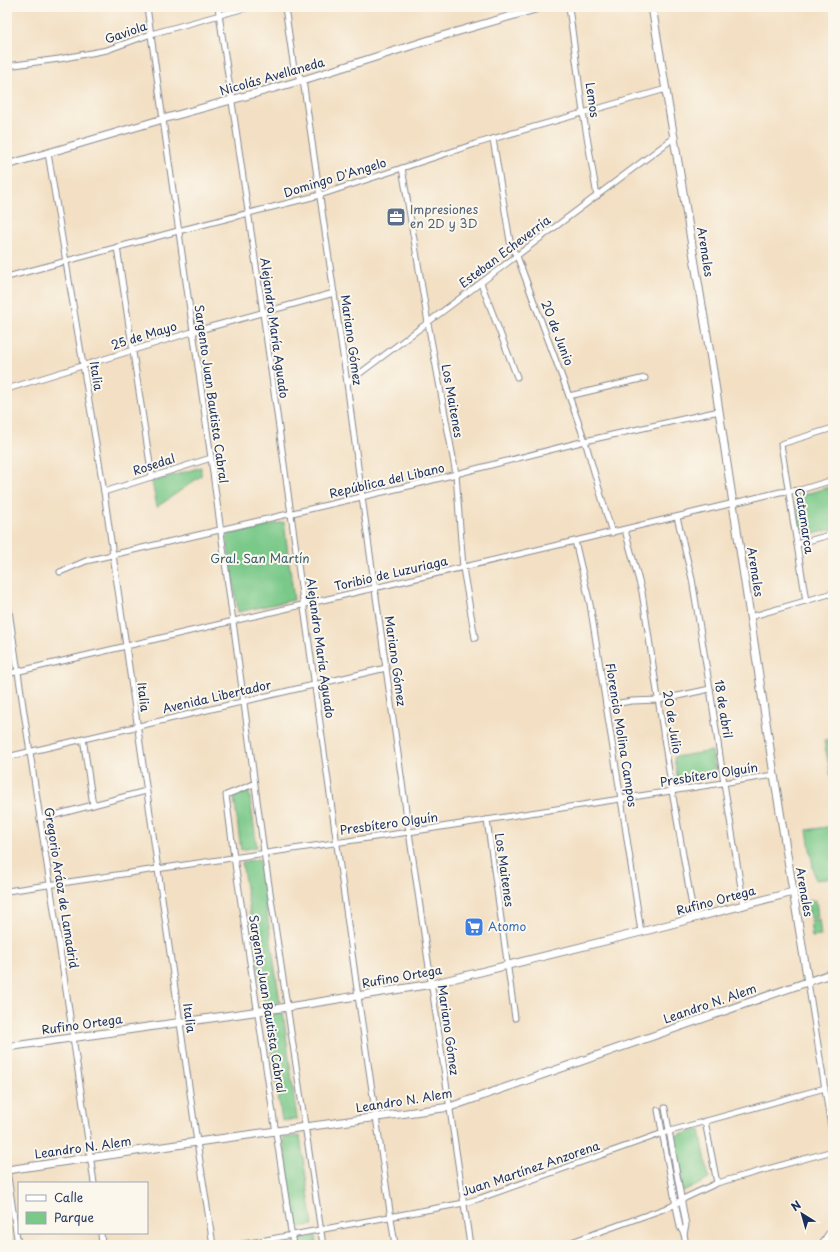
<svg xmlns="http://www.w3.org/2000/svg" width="840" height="1252" font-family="'Playpen Sans',sans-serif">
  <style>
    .green { fill: #7ac989; stroke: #4a7c74 }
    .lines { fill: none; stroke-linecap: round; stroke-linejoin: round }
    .minor-casing { stroke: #878891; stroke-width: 7 }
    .tertiary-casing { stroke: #878891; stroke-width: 9 }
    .minor { stroke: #fff; stroke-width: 5 }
    .tertiary { stroke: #fff; stroke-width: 7 }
    .labels { text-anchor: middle; stroke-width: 4; stroke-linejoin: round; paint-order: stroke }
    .street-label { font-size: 12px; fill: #1b2f5e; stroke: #fbf7ec }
    .service-label { font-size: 12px; fill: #4e5e75; stroke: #fbf7ec; text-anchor: start }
    .park-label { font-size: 12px; fill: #385d6b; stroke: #fbf7ec }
    .shop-label { font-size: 12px; fill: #366cbe; stroke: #fbf7ec; text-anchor: start }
  </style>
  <rect width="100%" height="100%" fill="#fbf7ec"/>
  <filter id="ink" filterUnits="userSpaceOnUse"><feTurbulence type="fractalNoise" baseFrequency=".025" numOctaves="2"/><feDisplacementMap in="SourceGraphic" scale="8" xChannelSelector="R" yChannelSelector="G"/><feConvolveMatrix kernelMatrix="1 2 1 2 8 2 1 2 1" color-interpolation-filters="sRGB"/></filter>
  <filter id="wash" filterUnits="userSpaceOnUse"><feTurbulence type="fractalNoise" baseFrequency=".012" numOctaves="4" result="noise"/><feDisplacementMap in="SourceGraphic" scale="16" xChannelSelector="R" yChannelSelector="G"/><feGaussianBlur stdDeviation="0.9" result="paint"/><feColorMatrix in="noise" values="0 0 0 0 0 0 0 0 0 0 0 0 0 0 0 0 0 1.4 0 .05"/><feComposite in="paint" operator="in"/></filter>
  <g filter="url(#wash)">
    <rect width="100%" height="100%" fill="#f3e0c4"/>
    <g class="green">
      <polygon points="201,467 201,476 157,507 152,482"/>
      <polygon points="829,487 833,502 833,529 802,537 796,497"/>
      <polygon points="284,522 294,600 238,612 226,535"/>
      <polygon points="833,739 833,787 824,741"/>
      <polygon points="712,751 716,776 678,782 674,757"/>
      <polygon points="249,791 257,847 241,850 234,797"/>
      <polygon points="833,826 833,878 815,880 807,830"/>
      <polygon points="259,859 280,1002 264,1004 242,862"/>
      <polygon points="816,900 818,917 810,918 807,901"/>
      <polygon points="819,919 821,936 812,937 810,920"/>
      <polygon points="283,1012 297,1119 282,1121 266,1015"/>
      <polygon points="700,1129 709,1179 683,1192 673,1137"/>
      <polygon points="300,1136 313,1225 296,1228 283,1138"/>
      <polygon points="316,1236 317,1245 299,1245 298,1240"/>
    </g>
  </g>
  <g filter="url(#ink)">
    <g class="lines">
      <defs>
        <g id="minor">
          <polyline points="147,7 211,458 264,852 323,1245"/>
          <polyline points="218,7 263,313 358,996 395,1245"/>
          <polyline points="285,7 294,69 303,80 347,383 362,497 409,832 470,1245"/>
          <polyline points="569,7 583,113 597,196"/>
          <polyline points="7,66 59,59 107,50 151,34 249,7"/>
          <polyline points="493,139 511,247 517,256 569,396 585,441 612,533"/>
          <polyline points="48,153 104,492 197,1142 213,1245"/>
          <polyline points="402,168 428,323 456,474 463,568 475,638"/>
          <polyline points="117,247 152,477"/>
          <polyline points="7,277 178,231 320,195 475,144 666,89"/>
          <polyline points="481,283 517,377"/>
          <polyline points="347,383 675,137"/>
          <polyline points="7,389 192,332 334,293"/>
          <polyline points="569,396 645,378"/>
          <polyline points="104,492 211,458"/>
          <polyline points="677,517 692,579 710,689 724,783 744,906"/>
          <polyline points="625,530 642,592 672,791 694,918"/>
          <polyline points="575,541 590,604 621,799 641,932"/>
          <polyline points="797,544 833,534"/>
          <polyline points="60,572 86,561 413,485 585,441 719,411"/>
          <path d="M 7,597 C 35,792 67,987 94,1183"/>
          <polyline points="806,601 781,444 833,428"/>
          <polyline points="750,617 833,593"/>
          <polyline points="7,674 575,541 780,492 800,490 833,480"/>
          <polyline points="606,705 632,701 659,700 710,689"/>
          <polyline points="83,738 93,805"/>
          <polyline points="7,757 386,668"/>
          <polyline points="254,784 226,795 234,857 293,1245"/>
          <polyline points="40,819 146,791"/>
          <polyline points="487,820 515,1018"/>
          <polyline points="7,891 409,832 774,775"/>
          <polyline points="808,982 833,1140"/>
          <polyline points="665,1108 686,1225 684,1234"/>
          <polyline points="658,1110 680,1227 684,1234 686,1245"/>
          <polyline points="705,1121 717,1183"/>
          <polyline points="7,1170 18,1245"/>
          <polyline points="101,1233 102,1245"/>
          <polyline points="238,1245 464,1203 478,1199 663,1133 825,1088"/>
          <polyline points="563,1245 672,1206 685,1198 717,1183 833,1151"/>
        </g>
        <g id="tertiary">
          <polyline points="652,7 713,371 774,775 808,982"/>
          <polyline points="7,165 163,119 303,80 442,36 542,7"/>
          <polyline points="7,1047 288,1007 432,984 641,932 793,892"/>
          <polyline points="7,1170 197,1142 450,1107 833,973"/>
          <polyline points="822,1245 833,1229"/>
        </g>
      </defs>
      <use href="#minor" class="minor-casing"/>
      <use href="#tertiary" class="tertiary-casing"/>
      <use href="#minor" class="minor"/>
      <use href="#tertiary" class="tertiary"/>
    </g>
  </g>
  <defs>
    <symbol id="office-square" viewBox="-11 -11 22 22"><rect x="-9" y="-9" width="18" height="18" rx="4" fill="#5c6f8a" stroke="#fbf7ec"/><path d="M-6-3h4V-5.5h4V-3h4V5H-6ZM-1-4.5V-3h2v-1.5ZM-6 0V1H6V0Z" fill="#fff"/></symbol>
    <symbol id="supermarket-square" viewBox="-11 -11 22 22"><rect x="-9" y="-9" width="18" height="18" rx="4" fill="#3f7fe0" stroke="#fbf7ec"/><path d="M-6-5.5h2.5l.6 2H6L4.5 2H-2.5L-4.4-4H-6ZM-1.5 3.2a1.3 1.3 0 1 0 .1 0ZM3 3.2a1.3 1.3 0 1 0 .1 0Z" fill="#fff"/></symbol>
  </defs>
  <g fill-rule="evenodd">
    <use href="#office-square" x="385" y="206" width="22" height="22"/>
    <use href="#supermarket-square" x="463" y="916" width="22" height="22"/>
  </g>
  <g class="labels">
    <g class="street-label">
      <text transform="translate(126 33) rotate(-19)" y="4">Gaviola</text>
      <text transform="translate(272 77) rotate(-16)" y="4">Nicolás Avellaneda</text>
      <text transform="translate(592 100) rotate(82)" y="4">Lemos</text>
      <text transform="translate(335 178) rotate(-17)" y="4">Domingo D'Angelo</text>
      <text transform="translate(505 252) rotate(-37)" y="4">Esteban Echeverría</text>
      <text transform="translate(705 252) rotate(81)" y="4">Arenales</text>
      <text transform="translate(274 328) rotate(82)" y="4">Alejandro María Aguado</text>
      <text transform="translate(557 333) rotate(69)" y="4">20 de Junio</text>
      <text transform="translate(144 336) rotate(-17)" y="4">25 de Mayo</text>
      <text transform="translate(351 340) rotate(82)" y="4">Mariano Gómez</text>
      <text transform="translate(96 376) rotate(81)" y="4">Italia</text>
      <text transform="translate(211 394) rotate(82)" y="4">Sargento Juan Bautista Cabral</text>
      <text transform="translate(452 401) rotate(80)" y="4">Los Maitenes</text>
      <text transform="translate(154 465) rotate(-18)" y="4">Rosedal</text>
      <text transform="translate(387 481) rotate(-13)" y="4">República del Libano</text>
      <text transform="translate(804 521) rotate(81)" y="4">Catamarca</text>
      <text transform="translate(755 572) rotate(81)" y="4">Arenales</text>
      <text transform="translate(391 574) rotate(-13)" y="4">Toribio de Luzuriaga</text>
      <text transform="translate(320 648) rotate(82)" y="4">Alejandro María Aguado</text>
      <text transform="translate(395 661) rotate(82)" y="4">Mariano Gómez</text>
      <text transform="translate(143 697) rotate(83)" y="4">Italia</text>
      <text transform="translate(217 697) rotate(-13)" y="4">Avenida Libertador</text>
      <text transform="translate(723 709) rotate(81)" y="4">18 de abril</text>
      <text transform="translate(672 722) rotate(81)" y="4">20 de Julio</text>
      <text transform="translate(621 735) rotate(81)" y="4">Florencio Molina Campos</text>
      <text transform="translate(709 775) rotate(-9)" y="4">Presbítero Olguín</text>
      <text transform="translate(389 824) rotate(-8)" y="4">Presbítero Olguín</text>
      <text transform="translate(504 870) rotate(82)" y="4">Los Maitenes</text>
      <text transform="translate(61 888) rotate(81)" y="4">Gregorio Aráoz de Lamadrid</text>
      <text transform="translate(804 892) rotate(80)" y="4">Arenales</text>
      <text transform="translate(716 901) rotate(-15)" y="4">Rufino Ortega</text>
      <text transform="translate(402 977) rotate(-10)" y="4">Rufino Ortega</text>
      <text transform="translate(267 1004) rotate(81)" y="4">Sargento Juan Bautista Cabral</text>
      <text transform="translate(710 1004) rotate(-19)" y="4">Leandro N. Alem</text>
      <text transform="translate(189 1018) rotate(82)" y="4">Italia</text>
      <text transform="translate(82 1025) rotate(-8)" y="4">Rufino Ortega</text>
      <text transform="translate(448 1030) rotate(82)" y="4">Mariano Gómez</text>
      <text transform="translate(404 1101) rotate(-9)" y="4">Leandro N. Alem</text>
      <text transform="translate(83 1148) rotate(-8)" y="4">Leandro N. Alem</text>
      <text transform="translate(531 1169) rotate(-19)" y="4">Juan Martínez Anzorena</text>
    </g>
    <g class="service-label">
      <text x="410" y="214">Impresiones<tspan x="410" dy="14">en 2D y 3D</tspan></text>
    </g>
    <g class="park-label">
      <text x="260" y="563">Gral. San Martín</text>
    </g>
    <g class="shop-label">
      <text x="488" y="931">Atomo</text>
    </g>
  </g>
  <rect width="840" height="1252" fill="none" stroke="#fbf7ec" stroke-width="24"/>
  <rect x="18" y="1182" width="130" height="52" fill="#fbf7ec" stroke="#a1a7b3"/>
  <rect x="26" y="1195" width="20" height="6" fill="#ffffff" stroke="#a1a7b3"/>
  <text x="54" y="1202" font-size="12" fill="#1b2f5e">Calle</text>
  <rect x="26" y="1212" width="20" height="12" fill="#7ac989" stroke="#a1a7b3"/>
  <text x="54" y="1222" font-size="12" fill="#1b2f5e">Parque</text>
  <g transform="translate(802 1214) rotate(323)" stroke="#fbf7ec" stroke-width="3" paint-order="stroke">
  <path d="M0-3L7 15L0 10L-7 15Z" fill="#1b2f5e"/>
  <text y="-6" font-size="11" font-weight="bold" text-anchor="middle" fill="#1b2f5e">N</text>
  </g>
</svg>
